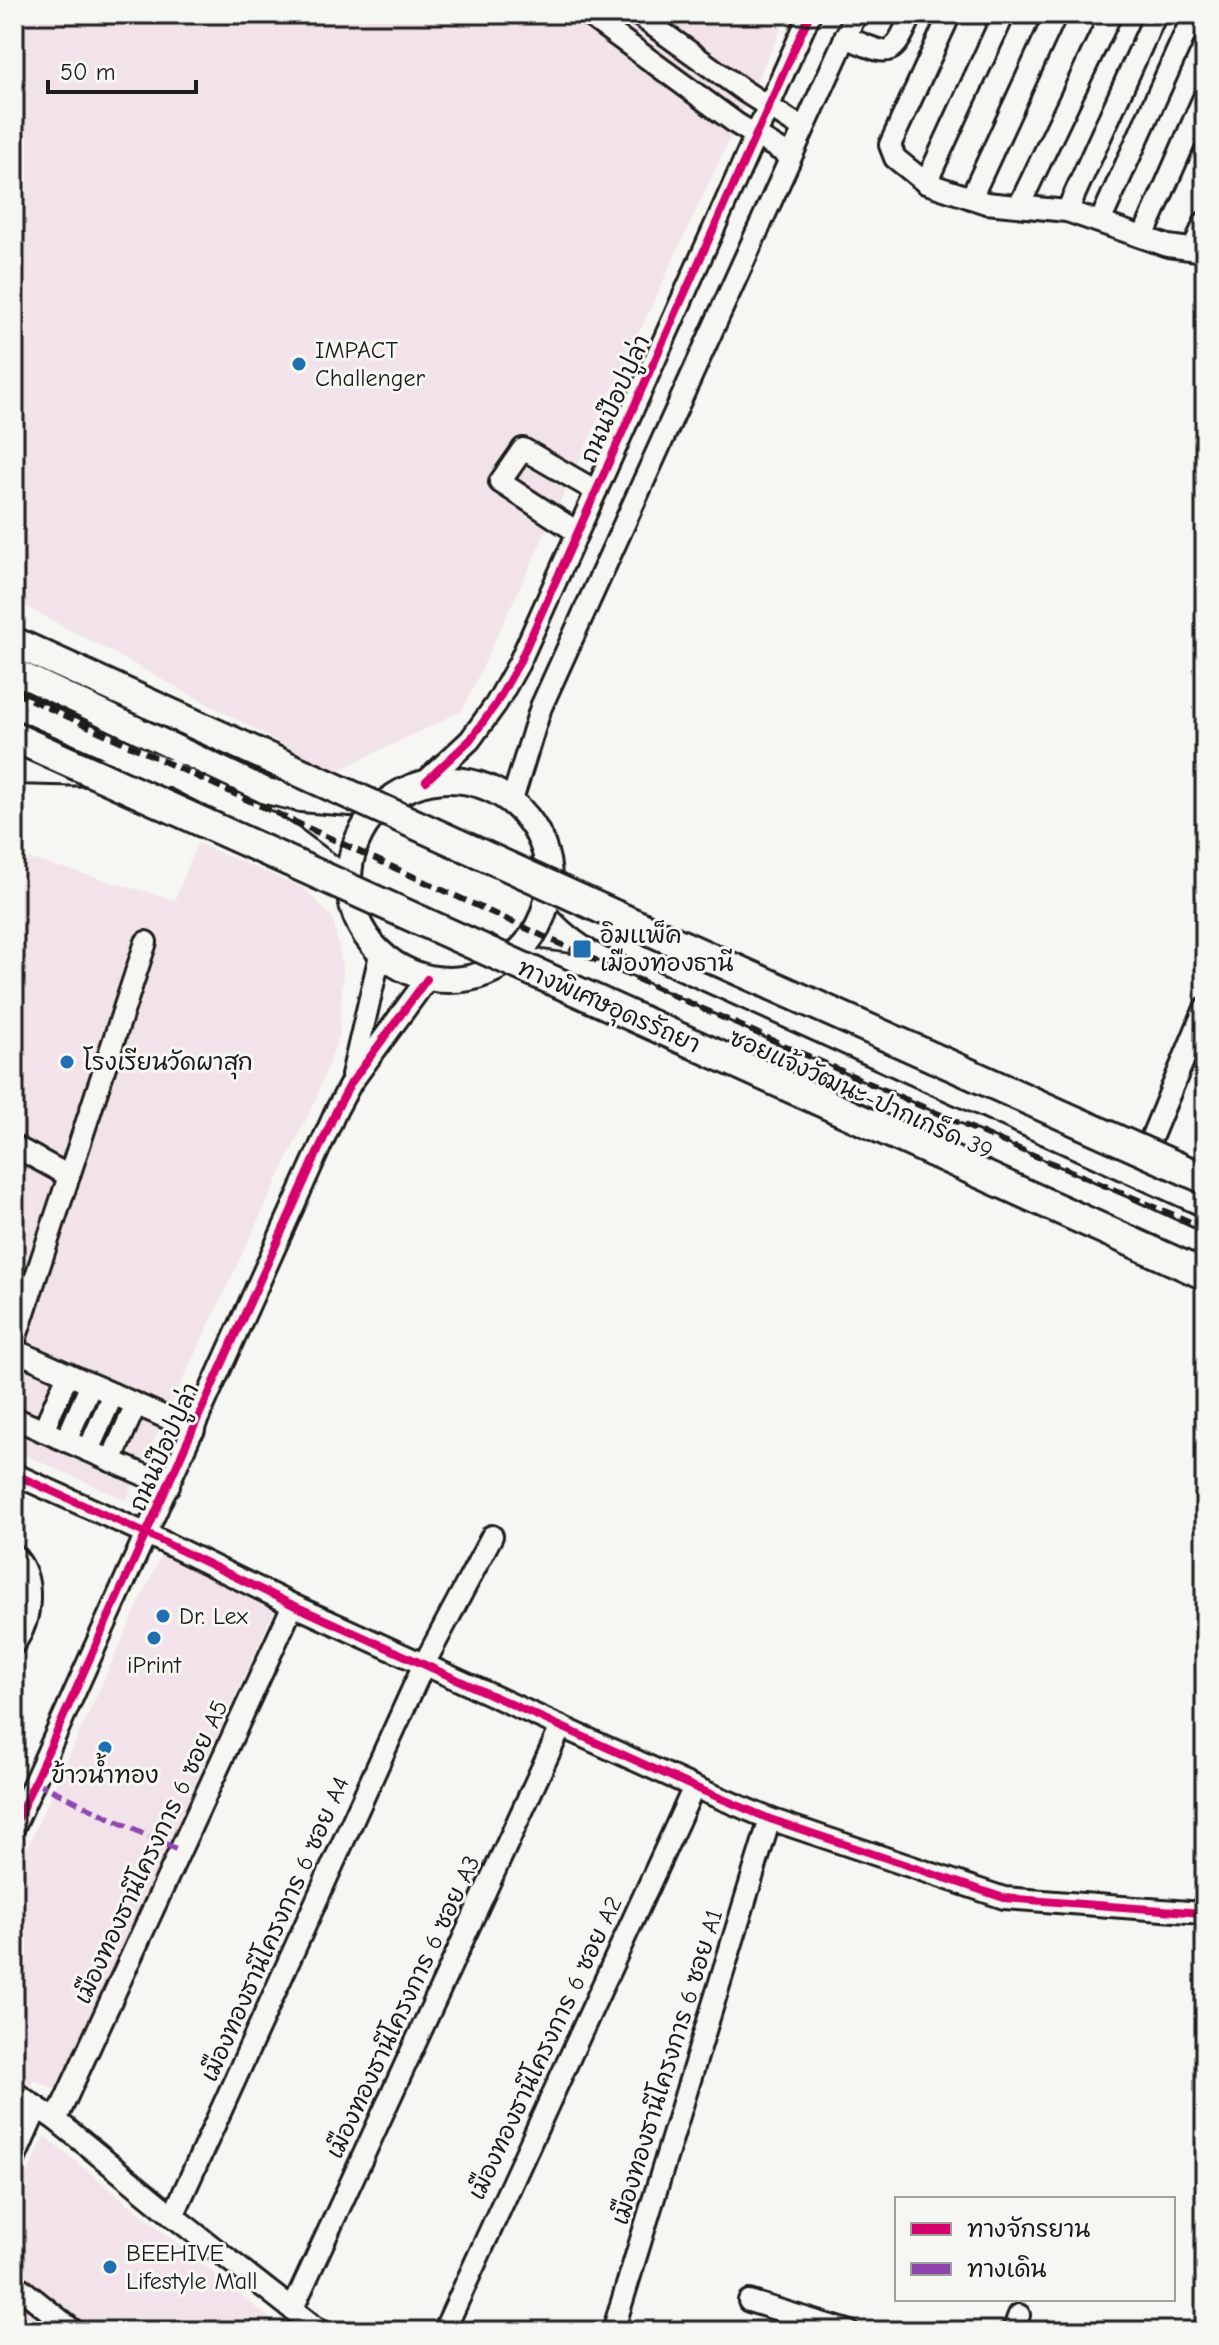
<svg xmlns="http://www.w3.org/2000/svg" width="1219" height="2345" font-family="'Comic Neue','Playpen Sans Thai',sans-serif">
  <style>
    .built { fill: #f2e3ea }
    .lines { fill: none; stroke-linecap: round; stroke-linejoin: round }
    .minor-casing { stroke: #1c1c1c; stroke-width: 26 }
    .major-casing { stroke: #1c1c1c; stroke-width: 30 }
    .highway-casing { stroke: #1c1c1c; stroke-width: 34 }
    .minor { stroke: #f6f6f2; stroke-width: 20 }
    .major { stroke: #f6f6f2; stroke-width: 24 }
    .highway { stroke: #f6f6f2; stroke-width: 28 }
    .rail { stroke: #1c1c1c; stroke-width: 6; stroke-dasharray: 12 6; stroke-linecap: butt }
    .highway-bridge-casing { stroke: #1c1c1c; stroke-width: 34; stroke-linecap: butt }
    .highway-bridge { stroke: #f6f6f2; stroke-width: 28 }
    .quiet { stroke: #8e44ad; stroke-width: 6; stroke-dasharray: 12 6; stroke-linecap: butt }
    .cycleway-casing { stroke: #f6f6f2; stroke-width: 13 }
    .cycleway { stroke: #d6006c; stroke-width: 8 }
    .poi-dot { fill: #1f6fb2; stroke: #f6f6f2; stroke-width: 3 }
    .labels { text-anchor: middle; stroke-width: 6; stroke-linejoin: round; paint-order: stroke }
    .poi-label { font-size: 24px; fill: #1c1c1c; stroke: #f6f6f2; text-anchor: start }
    .street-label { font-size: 24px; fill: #1c1c1c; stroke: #f6f6f2 }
  </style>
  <rect width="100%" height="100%" fill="#f6f6f2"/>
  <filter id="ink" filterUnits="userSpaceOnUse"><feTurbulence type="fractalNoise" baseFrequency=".0125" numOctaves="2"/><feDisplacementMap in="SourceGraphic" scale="16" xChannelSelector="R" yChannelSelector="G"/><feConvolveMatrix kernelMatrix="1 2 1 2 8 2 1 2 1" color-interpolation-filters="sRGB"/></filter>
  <g filter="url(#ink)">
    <g class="built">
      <polygon points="14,14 788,14 462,711 335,772 14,600"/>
      <polygon points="197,843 303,888 333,918 343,973 339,1036 316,1098 126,1500 14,1450 14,901 28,858 175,900"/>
      <polygon points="163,1551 278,1602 57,2090 33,2080 14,2121 14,1876"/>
      <polygon points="45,2136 285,2331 14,2331 14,2203"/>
    </g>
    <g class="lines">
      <defs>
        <g id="minor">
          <polyline points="587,14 737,124 790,156"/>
          <polyline points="637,14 744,91 802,128"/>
          <polyline points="950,14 890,145 895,158 926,183 986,203 1067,211 1168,246 1205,251"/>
          <path d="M 845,37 C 890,55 891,62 912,14"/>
          <polyline points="926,183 1004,14"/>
          <polyline points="971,198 1056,14"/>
          <polyline points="1019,206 1111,14"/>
          <polyline points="1067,211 1156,14"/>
          <polyline points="1100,222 1194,14"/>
          <polyline points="1143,237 1205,95"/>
          <polyline points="1193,249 1205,222"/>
          <polyline points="577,532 500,482 523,449 596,491"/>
          <polyline points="426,781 470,740 496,704 519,663 810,14"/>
          <polyline points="512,800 541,707 856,14"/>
          <polyline points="352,1075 380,955"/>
          <polyline points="14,1146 69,1176"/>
          <polyline points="1145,1153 1205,1008"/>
          <polyline points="14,1343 146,942"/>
          <polyline points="14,1350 194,1430"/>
          <polyline points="14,1418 169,1486"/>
          <polyline points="43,1431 68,1374"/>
          <polyline points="66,1441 91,1384"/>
          <polyline points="88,1451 113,1394"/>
          <polyline points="111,1461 136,1404"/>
          <polyline points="14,1474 147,1534 293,1605 694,1787 770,1819 1004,1898 1202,1913 1205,1903"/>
          <path d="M 14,1555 C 36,1577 32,1620 14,1644"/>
          <polyline points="14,1827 337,1109 351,1083 427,979"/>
          <polyline points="14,2092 56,2120 173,2216 320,2331"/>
          <polyline points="56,2120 293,1605"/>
          <polyline points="14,2160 37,2108"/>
          <polyline points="173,2216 424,1664 492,1536"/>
          <polyline points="14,2283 74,2331"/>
          <polyline points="749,2301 848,2331"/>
          <polyline points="293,2308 561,1727"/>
          <polyline points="444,2331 694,1787"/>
          <polyline points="613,2331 770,1819"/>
          <polyline points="1013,2331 1019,2315"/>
        </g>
        <g id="major">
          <polyline points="14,671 266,791 301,799 363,804"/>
          <polyline points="14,704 169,773 251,814 293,840 347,880"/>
          <circle cx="449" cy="880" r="100"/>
          <path d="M 561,893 C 576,912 591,923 611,935 L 1205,1204"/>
          <polyline points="520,960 585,969 764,1052 1100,1199 1205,1248"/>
        </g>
        <g id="highway">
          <polyline points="14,642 150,704"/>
          <polyline points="14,769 169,773"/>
        </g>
      </defs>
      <use href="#minor" class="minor-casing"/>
      <use href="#major" class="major-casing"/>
      <use href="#highway" class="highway-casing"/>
      <use href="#minor" class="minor"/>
      <use href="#major" class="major"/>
      <use href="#highway" class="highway"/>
      <path class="rail" d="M 14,692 C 409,874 803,1060 1205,1228"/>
      <defs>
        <g id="highway-bridge">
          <polyline points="150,704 626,920 1205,1179"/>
          <polyline points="14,737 1205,1275"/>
        </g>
      </defs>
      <use href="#highway-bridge" class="highway-bridge-casing"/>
      <use href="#highway-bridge" class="highway-bridge"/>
      <polyline class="quiet" points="35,1782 180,1851"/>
      <defs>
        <g id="cycleway">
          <polyline points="426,781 470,740 496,704 519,663 810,14"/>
          <polyline points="14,1474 147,1534 293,1605 694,1787 770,1819 1004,1898 1202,1913 1205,1903"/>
          <polyline points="14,1827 337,1109 351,1083 427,979"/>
        </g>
      </defs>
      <use href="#cycleway" class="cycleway-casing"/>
      <use href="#cycleway" class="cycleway"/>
    </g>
  </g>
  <g class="poi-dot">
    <circle cx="299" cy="364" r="8"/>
    <rect x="572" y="939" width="20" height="20" rx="4"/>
    <circle cx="67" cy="1062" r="8"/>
    <circle cx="163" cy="1616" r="8"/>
    <circle cx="154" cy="1638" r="8"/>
    <circle cx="105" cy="1748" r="8"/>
    <circle cx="110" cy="2267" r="8"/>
  </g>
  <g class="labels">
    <g class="poi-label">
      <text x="315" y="358">IMPACT<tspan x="315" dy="28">Challenger</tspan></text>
      <text x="600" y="943">อิมแพ็ค<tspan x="600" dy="28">เมืองทองธานี</tspan></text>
      <text x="83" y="1070">โรงเรียนวัดผาสุก</text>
      <text x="179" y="1624">Dr. Lex</text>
      <text x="154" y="1673" text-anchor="middle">iPrint</text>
      <text x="105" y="1783" text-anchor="middle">ข้าวน้ำทอง</text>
      <text x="126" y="2261">BEEHIVE<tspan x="126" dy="28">Lifestyle Mall</tspan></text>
    </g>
    <g class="street-label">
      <text transform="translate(615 399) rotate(-66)" y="8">ถนนป๊อปปูล่า</text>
      <text transform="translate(609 1006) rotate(24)" y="8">ทางพิเศษอุดรรัถยา</text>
      <text transform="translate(861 1094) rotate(24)" y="8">ซอยแจ้งวัฒนะ-ปากเกร็ด 39</text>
      <text transform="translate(164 1447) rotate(-66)" y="8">ถนนป๊อปปูล่า</text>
      <text transform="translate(151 1852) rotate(-65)" y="8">เมืองทองธานีโครงการ 6 ซอย A5</text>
      <text transform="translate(275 1929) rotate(-66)" y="8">เมืองทองธานีโครงการ 6 ซอย A4</text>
      <text transform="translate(403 2007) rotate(-65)" y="8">เมืองทองธานีโครงการ 6 ซอย A3</text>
      <text transform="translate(545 2048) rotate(-65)" y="8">เมืองทองธานีโครงการ 6 ซอย A2</text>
      <text transform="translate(667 2067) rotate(-73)" y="8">เมืองทองธานีโครงการ 6 ซอย A1</text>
    </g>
  </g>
  <rect width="1219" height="2345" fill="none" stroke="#f6f6f2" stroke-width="48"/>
  <rect x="24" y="24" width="1171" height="2297" fill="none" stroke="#1c1c1c" stroke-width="3" filter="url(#ink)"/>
  <rect x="895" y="2197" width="280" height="104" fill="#f6f6f2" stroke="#9f9f9c" stroke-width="2"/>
  <rect x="911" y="2223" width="40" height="12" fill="#d6006c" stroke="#9f9f9c" stroke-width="2"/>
  <text x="967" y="2237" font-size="24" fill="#1c1c1c">ทางจักรยาน</text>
  <rect x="911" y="2263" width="40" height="12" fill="#8e44ad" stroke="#9f9f9c" stroke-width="2"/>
  <text x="967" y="2277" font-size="24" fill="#1c1c1c">ทางเดิน</text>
  <path d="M48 80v12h148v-12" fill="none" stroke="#1c1c1c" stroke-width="4"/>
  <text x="60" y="80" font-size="24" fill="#1c1c1c" stroke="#f6f6f2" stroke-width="6" paint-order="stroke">50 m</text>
</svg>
